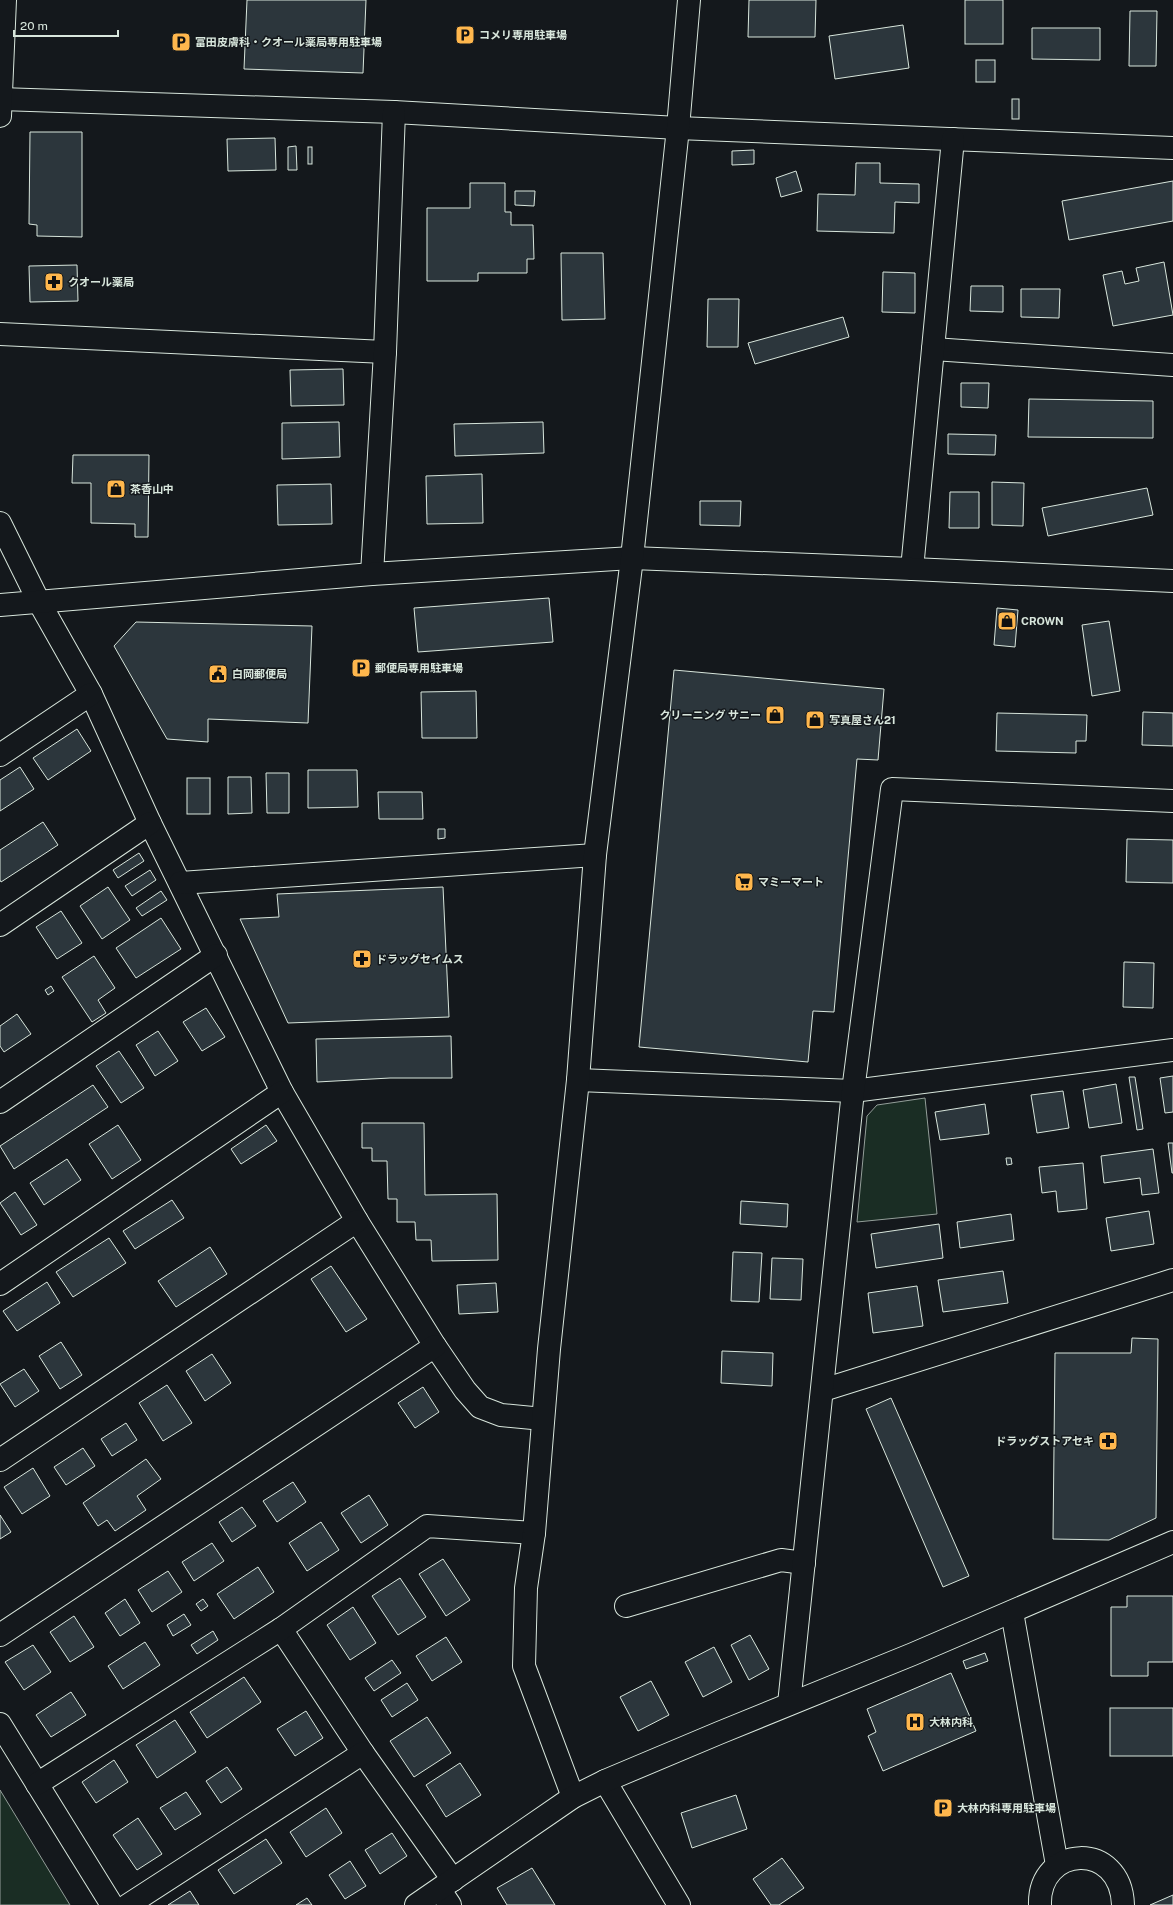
<svg xmlns="http://www.w3.org/2000/svg" width="1173" height="1905" font-family="'Public Sans','Noto Sans JP',sans-serif">
  <style>
    .green { fill: #1a2d24; stroke: #939e99 }
    .building { fill: #2c363c; stroke: #d8e6dc }
    .lines { fill: none; stroke-linecap: round; stroke-linejoin: round }
    .minor-casing { stroke: #d8e6dc; stroke-width: 24 }
    .minor { stroke: #14181c; stroke-width: 22 }
    .labels { text-anchor: middle; stroke-width: 3; stroke-linejoin: round; paint-order: stroke }
    .poi-label { font-size: 11px; font-weight: bold; fill: #d8e6dc; stroke: #14181c; text-anchor: start }
  </style>
  <rect width="100%" height="100%" fill="#14181c"/>
  <g class="green">
    <polygon points="925,1098 937,1214 857,1222 867,1116 877,1105"/>
    <polygon points="0,1790 70,1905 0,1905"/>
  </g>
  <g class="building">
    <polygon points="247,0 366,0 363,73 244,69"/>
    <polygon points="749,0 816,0 815,37 748,37"/>
    <rect x="965" y="0" width="38" height="44"/>
    <polygon points="1130,11 1157,11 1156,66 1129,66"/>
    <polygon points="903,25 909,68 835,79 829,36"/>
    <polygon points="1032,28 1100,28 1100,60 1032,59"/>
    <rect x="976" y="60" width="19" height="22"/>
    <rect x="1012" y="99" width="7" height="20"/>
    <polygon points="30,132 82,132 82,237 37,236 37,225 29,224"/>
    <polygon points="275,138 276,170 228,171 227,139"/>
    <polygon points="296,146 297,170 288,170 288,147"/>
    <rect x="308" y="147" width="4" height="17"/>
    <polygon points="754,150 754,164 732,165 732,151"/>
    <polygon points="856,163 880,163 880,183 919,184 919,203 895,202 894,233 817,231 818,194 855,195"/>
    <polygon points="796,171 802,191 781,197 776,178"/>
    <polygon points="1173,181 1173,221 1069,240 1062,201"/>
    <polygon points="470,183 505,183 505,212 511,212 511,225 533,225 534,259 527,259 527,273 478,273 478,281 427,281 427,208 470,208"/>
    <polygon points="515,191 535,191 534,206 515,205"/>
    <polygon points="561,253 603,253 605,319 562,320"/>
    <polygon points="1164,262 1173,315 1113,326 1103,275 1122,271 1125,284 1139,281 1136,268"/>
    <polygon points="77,265 78,301 30,302 29,266"/>
    <polygon points="883,272 915,273 915,313 882,312"/>
    <polygon points="971,286 1003,286 1003,312 970,311"/>
    <polygon points="1021,289 1060,289 1059,318 1021,317"/>
    <polygon points="708,299 739,299 738,347 707,347"/>
    <polygon points="843,317 849,337 755,364 748,343"/>
    <polygon points="343,369 344,405 291,406 290,370"/>
    <polygon points="961,383 989,383 988,408 961,407"/>
    <polygon points="1029,399 1153,401 1153,438 1028,437"/>
    <polygon points="339,422 340,457 282,459 282,423"/>
    <polygon points="543,422 544,453 455,456 454,424"/>
    <polygon points="948,434 996,435 995,455 948,454"/>
    <polygon points="73,455 149,455 148,537 135,537 135,524 91,523 91,483 72,483"/>
    <polygon points="482,474 483,523 427,524 426,476"/>
    <polygon points="992,482 1024,483 1023,526 992,525"/>
    <polygon points="331,484 332,524 278,525 277,485"/>
    <polygon points="1147,488 1153,515 1048,536 1042,508"/>
    <polygon points="950,492 979,492 979,528 949,528"/>
    <polygon points="700,501 741,501 740,526 700,525"/>
    <polygon points="549,598 553,642 418,652 414,608"/>
    <polygon points="997,608 1018,610 1015,647 994,645"/>
    <polygon points="1109,621 1120,691 1092,696 1082,625"/>
    <polygon points="136,622 312,626 308,723 208,719 208,742 167,739 114,646"/>
    <polygon points="674,670 884,689 878,760 857,759 834,1012 813,1011 808,1062 639,1047"/>
    <polygon points="476,691 477,738 422,738 421,692"/>
    <polygon points="1143,712 1173,713 1173,746 1142,745"/>
    <polygon points="997,713 1087,715 1086,741 1076,741 1076,753 996,751"/>
    <polygon points="77,729 91,751 48,780 33,758"/>
    <polygon points="20,767 34,789 0,811 0,780"/>
    <polygon points="308,770 357,770 358,807 308,808"/>
    <polygon points="266,773 289,773 289,813 267,813"/>
    <polygon points="228,777 251,777 252,813 228,814"/>
    <rect x="187" y="778" width="23" height="36"/>
    <polygon points="378,792 422,792 423,819 379,819"/>
    <polygon points="43,822 58,845 1,882 0,880 0,850"/>
    <polygon points="438,829 445,829 445,838 438,839"/>
    <polygon points="1127,839 1173,840 1173,883 1126,882"/>
    <polygon points="139,853 144,861 118,878 113,870"/>
    <polygon points="150,870 156,880 132,896 125,886"/>
    <polygon points="108,887 130,920 102,939 80,906"/>
    <polygon points="443,887 449,1017 288,1023 240,919 279,917 277,894"/>
    <polygon points="161,891 167,900 142,916 136,908"/>
    <polygon points="61,911 82,943 57,959 36,927"/>
    <polygon points="161,918 181,949 136,978 116,948"/>
    <polygon points="94,956 115,988 98,1000 106,1013 92,1022 62,977"/>
    <polygon points="1124,962 1154,963 1153,1008 1123,1007"/>
    <polygon points="51,986 54,991 48,995 45,990"/>
    <polygon points="206,1008 225,1037 202,1051 183,1022"/>
    <polygon points="17,1014 31,1034 4,1052 0,1046 0,1026"/>
    <polygon points="158,1031 178,1061 155,1076 136,1045"/>
    <polygon points="451,1036 452,1078 390,1078 317,1082 316,1039"/>
    <polygon points="119,1051 144,1088 121,1103 96,1066"/>
    <polygon points="1173,1076 1173,1112 1165,1113 1160,1078"/>
    <polygon points="1129,1077 1135,1077 1143,1129 1137,1130"/>
    <polygon points="1116,1084 1122,1123 1089,1128 1083,1090"/>
    <polygon points="93,1085 108,1107 14,1169 0,1146"/>
    <polygon points="1063,1091 1069,1128 1037,1133 1031,1095"/>
    <polygon points="985,1104 989,1134 940,1140 935,1112"/>
    <polygon points="362,1123 424,1123 425,1195 497,1194 498,1260 432,1261 431,1240 416,1240 415,1222 397,1222 397,1199 388,1199 387,1161 372,1161 372,1148 362,1148"/>
    <polygon points="118,1125 141,1160 112,1179 89,1144"/>
    <polygon points="266,1125 277,1141 241,1164 231,1149"/>
    <polygon points="1168,1143 1173,1143 1173,1173 1172,1173"/>
    <polygon points="1153,1149 1159,1193 1142,1195 1140,1178 1104,1183 1101,1156"/>
    <polygon points="1006,1158 1011,1158 1012,1164 1007,1165"/>
    <polygon points="67,1159 81,1180 44,1205 30,1183"/>
    <polygon points="1083,1163 1087,1209 1058,1212 1056,1191 1042,1193 1039,1167"/>
    <polygon points="15,1192 37,1225 21,1235 0,1203"/>
    <polygon points="172,1200 184,1218 135,1249 123,1231"/>
    <polygon points="741,1201 788,1204 787,1227 740,1224"/>
    <polygon points="1149,1211 1154,1244 1111,1251 1106,1218"/>
    <polygon points="1011,1214 1014,1240 960,1248 957,1222"/>
    <polygon points="939,1224 943,1258 876,1268 871,1234"/>
    <polygon points="109,1238 126,1263 73,1297 56,1272"/>
    <polygon points="210,1247 227,1274 176,1307 158,1281"/>
    <polygon points="733,1252 762,1253 759,1302 731,1301"/>
    <polygon points="772,1258 803,1259 801,1300 770,1299"/>
    <polygon points="331,1266 367,1319 346,1332 311,1279"/>
    <polygon points="1003,1271 1008,1303 943,1312 938,1280"/>
    <polygon points="47,1282 60,1303 17,1331 3,1311"/>
    <polygon points="496,1283 498,1312 459,1314 457,1285"/>
    <polygon points="917,1286 923,1326 873,1333 868,1293"/>
    <polygon points="1132,1338 1158,1339 1156,1518 1109,1540 1053,1539 1055,1353 1131,1353"/>
    <polygon points="61,1342 82,1375 60,1389 39,1356"/>
    <polygon points="722,1351 773,1353 772,1386 721,1383"/>
    <polygon points="212,1354 231,1383 205,1401 186,1371"/>
    <polygon points="24,1369 39,1391 15,1407 0,1384"/>
    <polygon points="167,1385 192,1423 163,1441 139,1403"/>
    <polygon points="423,1387 439,1412 415,1428 398,1403"/>
    <polygon points="891,1398 969,1576 943,1587 866,1409"/>
    <polygon points="126,1423 137,1440 112,1456 101,1439"/>
    <polygon points="83,1448 95,1466 66,1485 54,1467"/>
    <polygon points="146,1459 161,1479 137,1496 146,1510 115,1531 107,1520 98,1526 83,1503"/>
    <polygon points="33,1468 50,1496 22,1514 4,1487"/>
    <polygon points="293,1482 306,1502 277,1522 263,1501"/>
    <polygon points="369,1495 388,1525 361,1543 341,1513"/>
    <polygon points="242,1507 256,1526 232,1542 219,1522"/>
    <polygon points="0,1515 11,1532 0,1539"/>
    <polygon points="321,1522 339,1550 307,1571 289,1543"/>
    <polygon points="212,1543 224,1561 194,1581 182,1562"/>
    <polygon points="443,1559 470,1600 446,1616 419,1574"/>
    <polygon points="258,1567 274,1592 234,1619 217,1594"/>
    <polygon points="168,1571 182,1592 152,1612 138,1590"/>
    <polygon points="400,1578 426,1617 398,1635 372,1596"/>
    <polygon points="1127,1596 1173,1596 1173,1662 1148,1662 1148,1676 1111,1676 1111,1607 1127,1607"/>
    <polygon points="125,1599 140,1623 120,1636 105,1613"/>
    <polygon points="203,1599 208,1606 201,1611 196,1604"/>
    <polygon points="353,1607 376,1643 350,1660 327,1625"/>
    <polygon points="184,1614 191,1625 173,1636 167,1625"/>
    <polygon points="74,1616 94,1647 70,1662 50,1632"/>
    <polygon points="213,1631 218,1640 197,1654 191,1645"/>
    <polygon points="750,1635 769,1669 749,1680 731,1645"/>
    <polygon points="446,1637 462,1662 432,1681 416,1656"/>
    <polygon points="145,1642 160,1665 123,1689 108,1666"/>
    <polygon points="33,1645 51,1672 24,1690 5,1662"/>
    <polygon points="714,1647 732,1682 703,1697 685,1662"/>
    <polygon points="985,1653 988,1661 966,1669 963,1661"/>
    <polygon points="392,1660 401,1673 374,1691 365,1678"/>
    <polygon points="951,1673 976,1731 883,1771 868,1736 876,1732 867,1709"/>
    <polygon points="244,1677 261,1702 207,1738 190,1712"/>
    <polygon points="651,1681 669,1715 638,1731 620,1697"/>
    <polygon points="407,1683 418,1700 392,1717 381,1700"/>
    <polygon points="71,1692 86,1715 51,1737 36,1715"/>
    <rect x="1110" y="1708" width="63" height="48"/>
    <polygon points="306,1711 323,1738 295,1756 277,1729"/>
    <polygon points="427,1717 451,1753 414,1777 390,1741"/>
    <polygon points="175,1720 196,1752 157,1778 136,1745"/>
    <polygon points="114,1760 128,1782 96,1803 82,1782"/>
    <polygon points="460,1763 481,1795 446,1817 426,1785"/>
    <polygon points="227,1767 242,1789 221,1803 206,1781"/>
    <polygon points="186,1792 201,1814 175,1830 160,1808"/>
    <polygon points="736,1795 747,1829 692,1848 681,1813"/>
    <polygon points="326,1808 342,1833 306,1857 290,1832"/>
    <polygon points="138,1818 162,1854 137,1870 113,1835"/>
    <polygon points="392,1833 407,1856 380,1874 365,1850"/>
    <polygon points="266,1839 282,1863 234,1894 218,1870"/>
    <polygon points="782,1858 804,1888 779,1905 771,1905 753,1879"/>
    <polygon points="350,1861 366,1886 345,1899 329,1875"/>
    <polygon points="532,1868 555,1905 507,1905 497,1888"/>
    <polygon points="190,1891 199,1905 168,1905"/>
    <polygon points="1173,1895 1173,1905 1150,1905"/>
    <polygon points="307,1898 312,1905 296,1905"/>
  </g>
  <g class="lines">
    <defs>
      <g id="minor">
        <polyline points="0,99 394,112 678,128 1173,148"/>
        <polyline points="0,116 5,0"/>
        <polyline points="0,334 385,352"/>
        <polyline points="933,349 1173,365"/>
        <polyline points="0,523 39,602 91,694 150,823 282,1092 357,1221 435,1346 465,1390 480,1407 501,1415 543,1419"/>
        <polyline points="912,569 953,139"/>
        <polyline points="372,574 385,352 394,112"/>
        <polyline points="0,605 372,574 632,558 912,569 1173,581"/>
        <polyline points="0,755 91,694"/>
        <polyline points="180,883 595,855"/>
        <polyline points="0,925 150,823"/>
        <polyline points="578,1080 853,1091 1173,1050"/>
        <polyline points="0,1102 216,955"/>
        <polyline points="0,1284 282,1092"/>
        <polyline points="823,1390 1173,1280"/>
        <polyline points="0,1460 357,1221"/>
        <polyline points="626,1606 781,1560 804,1563"/>
        <polyline points="1012,1612 1057,1865"/>
        <polyline points="281,1629 363,1753 453,1880"/>
        <polyline points="0,1635 435,1346"/>
        <polyline points="789,1704 853,1091 892,789 1173,801"/>
        <polyline points="0,1724 112,1905"/>
        <polyline points="605,1781 679,1905"/>
        <polyline points="37,1784 281,1629 427,1526 534,1533"/>
        <polyline points="573,1797 524,1666 526,1588 534,1533 549,1349 578,1080 595,855 632,558 678,128 689,0"/>
        <polyline points="440,1890 450,1905"/>
        <polyline points="128,1905 363,1753"/>
        <polyline points="416,1905 573,1797 605,1781 719,1733 913,1654 1173,1542"/>
        <path d="M 1040,1905 C 1038,1845 1121,1840 1123,1905"/>
      </g>
    </defs>
    <use href="#minor" class="minor-casing"/>
    <use href="#minor" class="minor"/>
  </g>
  <defs>
    <symbol id="parking-square" viewBox="-11 -11 22 22"><rect x="-9" y="-9" width="18" height="18" rx="4" fill="#ffb74d" stroke="#14181c"/><path d="M-3.5-5.5H1a3.5 3.5 0 0 1 0 7H-1V5.5H-3.5ZM-1-3.4V-.6H.8a1.4 1.4 0 0 0 0-2.8Z" fill="#111"/></symbol>
    <symbol id="pharmacy-square" viewBox="-11 -11 22 22"><rect x="-9" y="-9" width="18" height="18" rx="4" fill="#ffb74d" stroke="#14181c"/><path d="M-2-6h4v4h4v4h-4v4h-4v-4h-4v-4h4Z" fill="#111"/></symbol>
    <symbol id="shop-square" viewBox="-11 -11 22 22"><rect x="-9" y="-9" width="18" height="18" rx="4" fill="#ffb74d" stroke="#14181c"/><path d="M-5-2.5h2.3a2.7 3.5 0 0 1 5.4 0H5L5.5 6h-11ZM-1.5-2.5h3a1.5 2.3 0 0 0-3 0Z" fill="#111"/></symbol>
    <symbol id="civic-square" viewBox="-11 -11 22 22"><rect x="-9" y="-9" width="18" height="18" rx="4" fill="#ffb74d" stroke="#14181c"/><path d="M-.6-6.5H3V-4.5H.6V-3L4-1V1h2V6H-6V1h2V-1L-.6-3ZM-1.2 2.5V6h2.4V2.5Z" fill="#111"/></symbol>
    <symbol id="supermarket-square" viewBox="-11 -11 22 22"><rect x="-9" y="-9" width="18" height="18" rx="4" fill="#ffb74d" stroke="#14181c"/><path d="M-6-5.5h2.5l.6 2H6L4.5 2H-2.5L-4.4-4H-6ZM-1.5 3.2a1.3 1.3 0 1 0 .1 0ZM3 3.2a1.3 1.3 0 1 0 .1 0Z" fill="#111"/></symbol>
    <symbol id="hospital-square" viewBox="-11 -11 22 22"><rect x="-9" y="-9" width="18" height="18" rx="4" fill="#ffb74d" stroke="#14181c"/><path d="M-5-5h3v3.5h4V-5h3V5h-3V1.5h-4V5h-3Z" fill="#111"/></symbol>
  </defs>
  <g fill-rule="evenodd">
    <use href="#parking-square" x="454" y="24" width="22" height="22"/>
    <use href="#parking-square" x="170" y="31" width="22" height="22"/>
    <use href="#pharmacy-square" x="43" y="271" width="22" height="22"/>
    <use href="#shop-square" x="105" y="478" width="22" height="22"/>
    <use href="#shop-square" x="996" y="610" width="22" height="22"/>
    <use href="#parking-square" x="350" y="657" width="22" height="22"/>
    <use href="#civic-square" x="207" y="663" width="22" height="22"/>
    <use href="#shop-square" x="764" y="704" width="22" height="22"/>
    <use href="#shop-square" x="804" y="709" width="22" height="22"/>
    <use href="#supermarket-square" x="733" y="871" width="22" height="22"/>
    <use href="#pharmacy-square" x="351" y="948" width="22" height="22"/>
    <use href="#pharmacy-square" x="1097" y="1430" width="22" height="22"/>
    <use href="#hospital-square" x="904" y="1711" width="22" height="22"/>
    <use href="#parking-square" x="932" y="1797" width="22" height="22"/>
  </g>
  <g class="labels">
    <g class="poi-label">
      <text x="479" y="39">コメリ専用駐車場</text>
      <text x="195" y="46">富田皮膚科・クオール薬局専用駐車場</text>
      <text x="68" y="286">クオール薬局</text>
      <text x="130" y="493">茶香山中</text>
      <text x="1021" y="625">CROWN</text>
      <text x="375" y="672">郵便局専用駐車場</text>
      <text x="232" y="678">白岡郵便局</text>
      <text x="761" y="719" text-anchor="end">クリーニング サニー</text>
      <text x="829" y="724">写真屋さん21</text>
      <text x="758" y="886">マミーマート</text>
      <text x="376" y="963">ドラッグセイムス</text>
      <text x="1094" y="1445" text-anchor="end">ドラッグストアセキ</text>
      <text x="929" y="1726">大林内科</text>
      <text x="957" y="1812">大林内科専用駐車場</text>
    </g>
  </g>
  <path d="M14 30v6h104v-6" fill="none" stroke="#d8e6dc" stroke-width="2"/>
  <text x="20" y="30" font-size="12" fill="#d8e6dc" stroke="#14181c" stroke-width="3" paint-order="stroke">20 m</text>
</svg>
